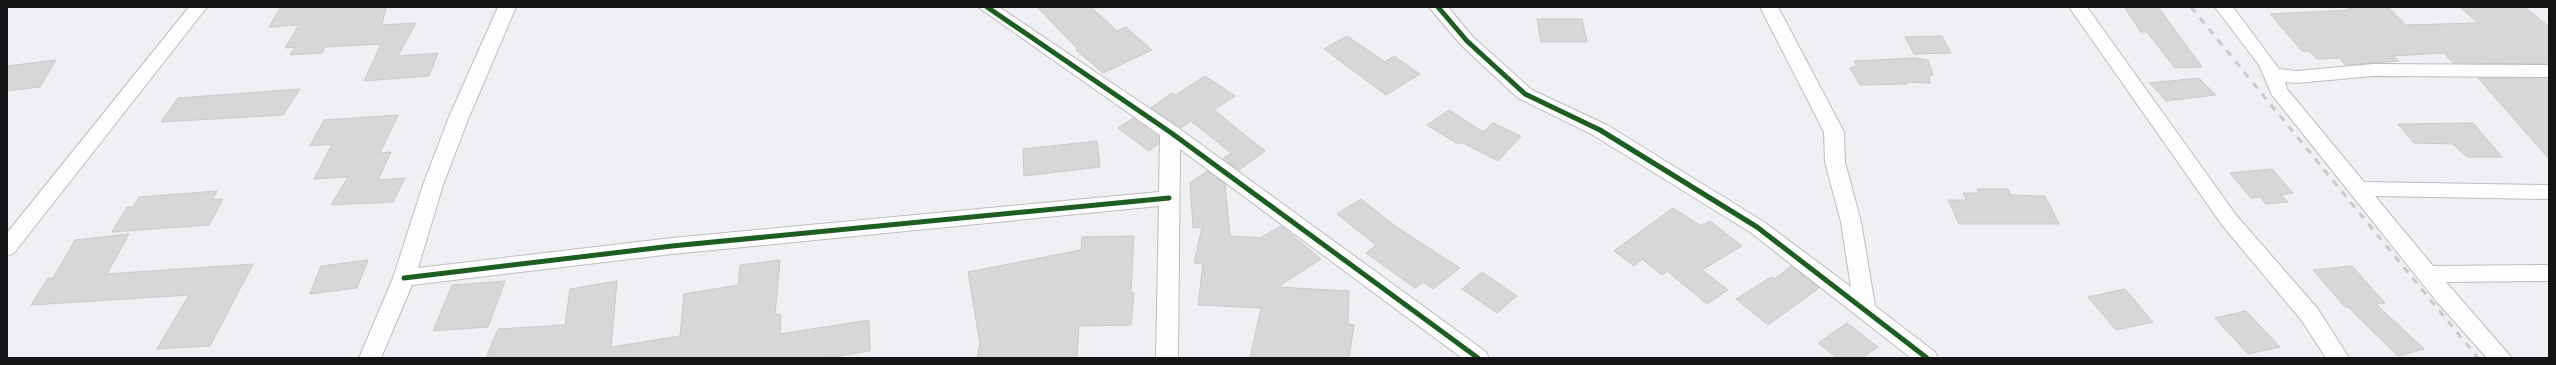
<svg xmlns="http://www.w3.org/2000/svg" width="2556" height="365" font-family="'Varela Round',sans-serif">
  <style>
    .building { fill: #d7d7d8; stroke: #cacaca }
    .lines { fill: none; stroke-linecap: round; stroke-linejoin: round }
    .minor-casing { stroke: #bebec0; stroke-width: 2 }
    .minor { fill: #fdfdfd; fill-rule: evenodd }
    .rail { stroke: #cacacb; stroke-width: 3; stroke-dasharray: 7 7; stroke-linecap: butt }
    .cycleway-casing { stroke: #fcfdff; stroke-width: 8 }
    .cycleway { stroke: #1b5e20; stroke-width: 5 }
  </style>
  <rect width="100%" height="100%" fill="#eff0f3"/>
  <g class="building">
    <polygon points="281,7 386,7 382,25 416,23 398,56 438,53 429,76 364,81 381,44 325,47 322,53 290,55 295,47 285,48 299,25 269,27"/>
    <polygon points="1037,7 1091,7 1117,31 1126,27 1152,50 1103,73 1076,50 1078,49"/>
    <polygon points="2124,7 2158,7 2202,67 2175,68 2147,32 2141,32"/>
    <polygon points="2347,7 2388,7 2406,25 2478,23 2460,7 2525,7 2549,27 2549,64 2453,63 2444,53 2393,56 2399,61 2345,65 2340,58 2317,59 2309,51 2302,51 2270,14 2350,10"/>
    <polygon points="1537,19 1582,19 1587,42 1541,42"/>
    <polygon points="1347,36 1385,62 1394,56 1420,74 1386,95 1324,49"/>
    <polygon points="1942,36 1951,53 1914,54 1905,37"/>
    <polygon points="1914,58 1928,60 1933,75 1929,76 1930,83 1906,82 1907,84 1860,85 1850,68 1857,66 1854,61"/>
    <polygon points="56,60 40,87 7,91 7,66"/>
    <polygon points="1205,76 1235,96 1214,110 1265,151 1239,170 1223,159 1231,153 1191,121 1181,128 1151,108 1172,93 1176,95"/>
    <polygon points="2199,78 2216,95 2166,101 2150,83"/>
    <polygon points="2478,78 2549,78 2549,159"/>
    <polygon points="300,89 283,115 161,122 178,98"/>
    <polygon points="1449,110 1483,132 1493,123 1521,136 1498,161 1461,142 1458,144 1427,125"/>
    <polygon points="398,115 380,153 391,152 378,180 405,178 393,202 331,205 348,177 314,179 332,144 310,146 324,120"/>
    <polygon points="1133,118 1158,136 1158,144 1149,151 1118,128"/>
    <polygon points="2473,123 2502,157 2467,157 2453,144 2414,143 2398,124"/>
    <polygon points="1097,141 1100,167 1024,176 1023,149"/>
    <polygon points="2272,169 2293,193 2281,195 2288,202 2266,204 2260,197 2251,198 2230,173"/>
    <polygon points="1207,171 1225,184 1230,236 1260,238 1281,226 1321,259 1278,287 1349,291 1348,324 1354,325 1349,358 1250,358 1261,308 1198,305 1203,264 1194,263 1202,227 1193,228 1190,183"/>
    <polygon points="1977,189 2008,189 2011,195 2045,196 2059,224 1959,224 1948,200 1966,200 1963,193 1979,193"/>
    <polygon points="217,191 212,200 223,199 209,225 112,232 127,207 133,207 139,197"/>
    <polygon points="1361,199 1398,228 1460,268 1433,289 1424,282 1415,288 1366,253 1376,245 1337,214"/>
    <polygon points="1673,208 1701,226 1710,221 1742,246 1702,270 1728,290 1707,304 1667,271 1662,275 1642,259 1634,266 1614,251"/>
    <polygon points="129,234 107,274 253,264 210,346 157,349 189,295 31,305 48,278 53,278 75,240"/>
    <polygon points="1134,236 1131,293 1134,293 1131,325 1079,326 1077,358 977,358 980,344 968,272 1081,250 1082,237"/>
    <polygon points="368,260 357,288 310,294 321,266"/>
    <polygon points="780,260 775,315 781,314 780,334 869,320 870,351 825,358 486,358 498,329 565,325 570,289 617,281 611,347 680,336 684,294 738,285 740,265"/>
    <polygon points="1791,266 1819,288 1768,325 1736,299 1771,277 1775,279"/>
    <polygon points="2352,266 2385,303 2376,304 2424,349 2398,356 2348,307 2345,307 2313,270"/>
    <polygon points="1482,272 1517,296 1497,313 1462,289"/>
    <polygon points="505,281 488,327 433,331 452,285"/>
    <polygon points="2125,289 2153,322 2116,330 2088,297"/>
    <polygon points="2246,311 2280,347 2248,354 2215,318"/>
    <polygon points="1847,323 1878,347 1862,358 1837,358 1818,343"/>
  </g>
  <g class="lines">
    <defs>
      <g id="minor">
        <polygon points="189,7 207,7 14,253 7,256 7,233"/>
        <polygon points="498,7 516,7 469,117 443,185 418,268 672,238 1159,192 1160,135 978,7 999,7 1177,127 1486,352 1489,358 1462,358 1180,149 1178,358 1156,358 1159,206 672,254 412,285 381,358 359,358 393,278 423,185 449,117"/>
        <polygon points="1429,7 1448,7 1473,37 1532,90 1607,125 1764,222 1851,287 1841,222 1825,162 1824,132 1760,7 1778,7 1844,132 1845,162 1861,222 1875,306 1935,352 1938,358 1911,358 1750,232 1593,135 1518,98 1461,45"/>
        <polygon points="2069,7 2087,7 2236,215 2318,309 2349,358 2326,358 2302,321 2222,225"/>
        <polygon points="2215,7 2233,7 2279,69 2297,71 2373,64 2549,65 2549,77 2373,76 2297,83 2285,82 2287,89 2364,182 2549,185 2549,199 2375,196 2433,266 2549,265 2549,281 2446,282 2512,358 2487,358 2437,302 2272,95 2259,65"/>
      </g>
    </defs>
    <use href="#minor" class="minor-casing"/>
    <use href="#minor" class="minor"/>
    <polyline class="rail" points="2191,7 2478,358"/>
    <defs>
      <g id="cycleway">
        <polyline points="987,7 1170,132 1478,358"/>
        <polyline points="1438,7 1467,41 1525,94 1600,130 1757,227 1927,358"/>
        <polyline points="404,278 672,246 1169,198"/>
      </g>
    </defs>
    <use href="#cycleway" class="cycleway-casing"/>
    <use href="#cycleway" class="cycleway"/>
  </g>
  <rect width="2556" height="365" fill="none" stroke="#131415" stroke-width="16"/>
</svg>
